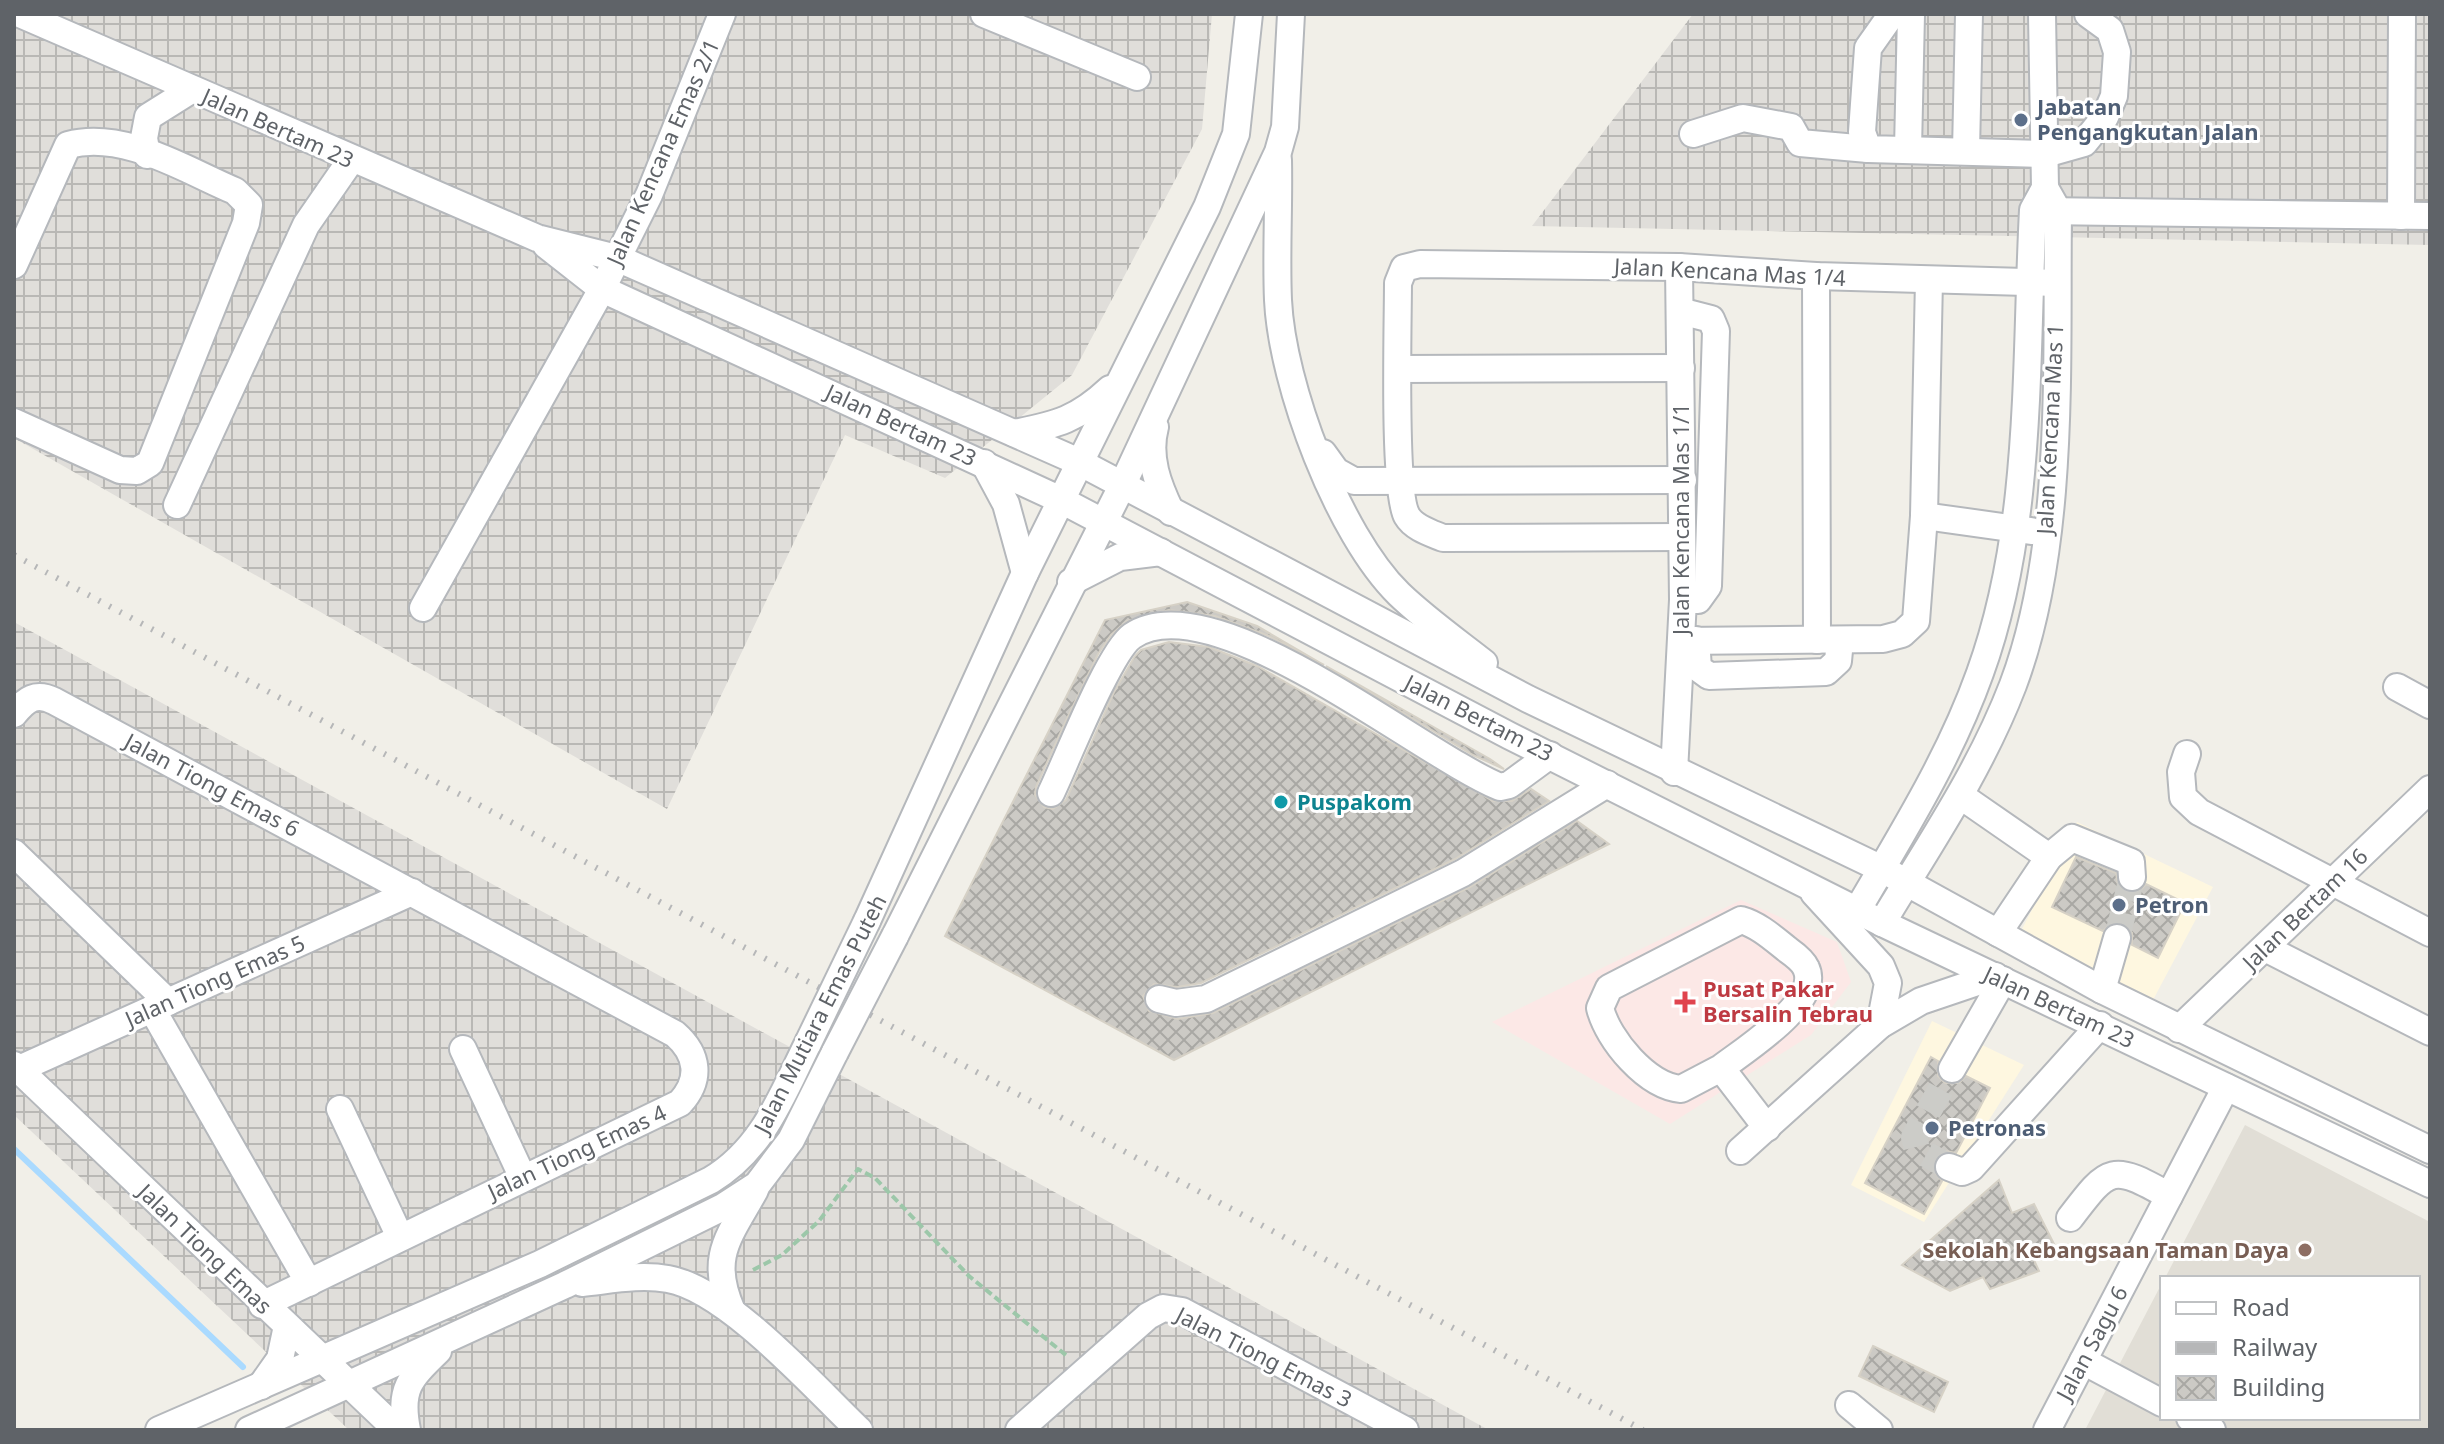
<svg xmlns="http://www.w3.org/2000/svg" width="2444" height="1444" font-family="'Noto Sans',sans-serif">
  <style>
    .commercial { fill: #fef7e0 }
    .industrial { fill: url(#industrial-grid) }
    .education { fill: #e1ded6 }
    .medical { fill: #fce8e6 }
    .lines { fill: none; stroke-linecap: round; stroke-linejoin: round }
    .stream { stroke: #aadaff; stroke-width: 6 }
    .building { fill: url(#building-cross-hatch); stroke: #d6d1c6; stroke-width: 2 }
    .minor-tunnel { stroke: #ccccc8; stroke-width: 26; stroke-dasharray: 26 13; stroke-linecap: butt }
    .minor-casing { stroke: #b5b8bc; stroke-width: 30 }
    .path { stroke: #9cc7a9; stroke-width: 4; stroke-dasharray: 8 4; stroke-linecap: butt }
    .minor { stroke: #fff; stroke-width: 26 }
    .rail { stroke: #b6b7b8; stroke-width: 6; stroke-dasharray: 2 10; stroke-linecap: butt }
    .minor-bridge-casing { stroke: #b5b8bc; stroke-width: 30; stroke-linecap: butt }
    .minor-bridge { stroke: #fff; stroke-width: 26 }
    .service-dot { fill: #5c6f8a; stroke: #fff; stroke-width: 3 }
    .culture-dot { fill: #0f9aa8; stroke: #fff; stroke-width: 3 }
    .health-dot { fill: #e0444e; stroke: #fff; stroke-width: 3 }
    .education-dot { fill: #8d6e63; stroke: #fff; stroke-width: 3 }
    .labels { text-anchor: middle; stroke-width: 6; stroke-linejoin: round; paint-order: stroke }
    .service-label { font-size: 22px; font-weight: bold; fill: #4e5e75; stroke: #fff; text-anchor: start }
    .street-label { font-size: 22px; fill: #5f6368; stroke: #fff }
    .culture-label { font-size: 22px; font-weight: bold; fill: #0d838f; stroke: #fff; text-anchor: start }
    .health-label { font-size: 22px; font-weight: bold; fill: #be3a42; stroke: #fff; text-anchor: start }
    .education-label { font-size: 22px; font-weight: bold; fill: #785e54; stroke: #fff; text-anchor: end }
  </style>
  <defs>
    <pattern id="industrial-grid" width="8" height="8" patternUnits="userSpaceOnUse" patternTransform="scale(2)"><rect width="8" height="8" fill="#e0deda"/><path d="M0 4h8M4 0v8" fill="none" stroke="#b9b8b5"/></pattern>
    <pattern id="building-cross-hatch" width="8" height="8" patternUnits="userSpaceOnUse" patternTransform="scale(2)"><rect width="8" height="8" fill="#cccac5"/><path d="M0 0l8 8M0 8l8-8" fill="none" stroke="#a9a8a4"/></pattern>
  </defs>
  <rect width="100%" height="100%" fill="#f1efe8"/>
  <g class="commercial">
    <polygon points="2077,822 2213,887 2153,1000 2021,931"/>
    <polygon points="1932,1021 2024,1065 1924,1222 1851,1185"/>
  </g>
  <g class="industrial">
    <polygon points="14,14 1212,14 1202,129 1072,375 945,478 845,435 667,809 14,438"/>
    <polygon points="1693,14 2430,14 2430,245 1532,226"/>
    <polygon points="14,622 1487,1429 1488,1430 349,1430 14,1115"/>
  </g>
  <polygon class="education" points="2245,1125 2430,1222 2430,1430 2085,1430 2162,1283 2162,1418 2418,1418 2418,1278 2165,1278"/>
  <polygon class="medical" points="1741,900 1837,942 1851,982 1811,1035 1670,1124 1492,1022"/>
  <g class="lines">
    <polyline class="stream" points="14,1149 243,1367"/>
  </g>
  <g class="building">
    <polygon points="1187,602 1257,626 1324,665 1269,636 1215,616 1169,610 1127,621 1111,635 1098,654 1063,727 1036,787 1035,795 1044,807 1053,809 1066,800 1114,692 1135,656 1141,650 1169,642 1209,647 1257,666 1493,801 1512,801 1531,789 1549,801 1455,859 1201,983 1177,987 1154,984 1143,996 1149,1011 1178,1019 1213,1013 1470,887 1577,821 1609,844 1174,1060 945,936 1105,620"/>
    <polygon points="1326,666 1490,759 1504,769 1473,755"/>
    <polygon points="2076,857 2116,873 2118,885 2126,892 2140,891 2146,884 2185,903 2158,958 2132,945 2132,933 2122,923 2112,923 2103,931 2052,907"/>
    <polygon points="1931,1057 1938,1061 1938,1076 1945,1083 1959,1083 1966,1076 1990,1088 1956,1153 1946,1151 1934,1161 1933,1170 1942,1181 1924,1214 1865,1183"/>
    <polygon points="1999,1180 2012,1213 2034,1204 2056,1248 2033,1258 2039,1271 1990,1289 1983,1277 1950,1291 1902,1265"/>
    <polygon points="1873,1346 1948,1382 1934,1412 1859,1376"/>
  </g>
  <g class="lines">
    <g class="minor-tunnel">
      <polyline points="2117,938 2132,877"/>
      <polyline points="1949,1167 1917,1149 1914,1137 1952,1069"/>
    </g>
    <defs>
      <g id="minor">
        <polyline points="20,14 537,238 617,258 1079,462 1528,699 1882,869 2102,990 2430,1150"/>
        <polyline points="984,14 1137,77"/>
        <polyline points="1892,14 1868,48 1862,132 1868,149 2045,154 2084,143 2105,117 2114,96 2117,52 2110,30 2088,14"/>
        <polyline points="1693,134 1743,118 1791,127 1800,143 1868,149"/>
        <polyline points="1908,149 1911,14"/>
        <polyline points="1966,151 1969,14"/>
        <polyline points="147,155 144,138 148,117 191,90"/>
        <path d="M 1278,160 C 1279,206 1276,254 1278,300 C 1282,385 1338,534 1399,594 C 1425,619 1456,641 1484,663"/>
        <polyline points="2042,211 2430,216"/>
        <polyline points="2401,216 2402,14"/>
        <polyline points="546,245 602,289 1061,500 1510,736 1882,923 2430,1184"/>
        <path d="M 14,265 L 68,145 C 124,130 185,170 235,191 L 249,205 L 246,223 L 150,463 L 137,471 L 120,470 L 14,422"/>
        <polyline points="1816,276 1817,640"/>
        <polyline points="1680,311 1711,319 1716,331 1708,586 1698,600 1683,600"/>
        <polyline points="1399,369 1681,368"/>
        <path d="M 1155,427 C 1147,457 1158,485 1171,512"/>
        <path d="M 1014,433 C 1057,425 1078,419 1110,389"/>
        <polyline points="1323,453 1336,471 1354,481 1683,480"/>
        <polyline points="984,463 1006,504 1025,573"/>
        <polyline points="177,505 306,225 351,160"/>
        <polyline points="1924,516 2031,531"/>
        <path d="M 1682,537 L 1443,538 C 1431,533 1414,528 1407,516 C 1393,492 1398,321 1398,283 L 1404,268 L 1420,264 L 1679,267 L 1816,276 L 2057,283"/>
        <polyline points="1071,582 1120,557 1161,552"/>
        <polyline points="423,608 602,289 649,195 722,14"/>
        <polyline points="1696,640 1698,668 1709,676 1826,672 1838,661 1840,640"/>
        <polyline points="1682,641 1883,639 1902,634 1916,621 1924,516 1929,280"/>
        <polyline points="2397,687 2430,705"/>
        <path d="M 14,714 C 26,699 36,692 54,701 L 675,1034 C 699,1055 701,1080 680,1103 L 262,1305"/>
        <polyline points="2187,754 2181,772 2183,797 2199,812 2430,933"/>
        <polyline points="1674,772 1683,600 1679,267"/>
        <path d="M 1051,793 C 1066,762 1109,652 1132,636 C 1213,581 1421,755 1500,787 L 1509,785 L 1550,755"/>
        <polyline points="1961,796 2049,857"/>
        <polyline points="14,853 168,1002"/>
        <polyline points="1814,893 1881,966 1888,983 1880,1025"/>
        <path d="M 1858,909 C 1903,832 1950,757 1980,673 C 2033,527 2025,363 2033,210 L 2045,188 L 2042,14"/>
        <polyline points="867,921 1025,573 1207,207 1236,134 1249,14"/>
        <path d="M 1882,923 C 1929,845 1980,771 2013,685 C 2066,544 2056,361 2058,211 L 2045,188"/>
        <polyline points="1998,933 2049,857 2072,838 2131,862 2132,877"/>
        <polyline points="895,936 1122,486 1278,152 1285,127 1291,14"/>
        <polyline points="2265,948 2430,1032"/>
        <polyline points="2102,990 2117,938"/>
        <polyline points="1159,999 1176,1003 1206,999 1463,873 1607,784"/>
        <polyline points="152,1009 309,1283"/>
        <polyline points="2179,1029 2430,789"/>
        <polyline points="463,1049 522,1176"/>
        <polyline points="14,1065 397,1430"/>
        <path d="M 1721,1068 C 1743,1051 1822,1002 1806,968 C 1803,961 1795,955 1788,950 C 1774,939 1759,925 1741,920 L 1609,988 L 1600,1008 C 1608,1040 1647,1086 1681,1089 L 1721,1068 L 1767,1128"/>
        <polyline points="19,1069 412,892"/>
        <polyline points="1952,1069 2003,980"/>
        <polyline points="340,1109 400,1237"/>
        <polyline points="1740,1151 1880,1025 1921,1001 1995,976"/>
        <polyline points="1949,1167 1962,1172 1971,1168 2100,1025"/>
        <path d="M 2070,1218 C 2109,1167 2111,1163 2169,1196"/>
        <path d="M 582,1283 C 611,1280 640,1274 668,1279 C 727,1289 815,1388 859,1430"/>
        <path d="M 732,1311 C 708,1257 729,1237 755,1190"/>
        <polyline points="2083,1361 2162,1403"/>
        <polyline points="261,1386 280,1359 287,1326"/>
        <polyline points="1849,1405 1879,1430"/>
        <polyline points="2190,1418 2212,1430"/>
        <path d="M 159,1430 L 540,1264 L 711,1180 C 763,1149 782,1095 808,1043"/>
        <polyline points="249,1430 565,1285 723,1207 757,1185 791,1140 835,1052"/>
        <path d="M 407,1430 C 399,1389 409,1379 438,1351"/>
        <polyline points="1019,1430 1148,1316 1163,1308 1182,1311 1405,1430"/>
        <polyline points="2047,1430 2226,1087"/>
      </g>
    </defs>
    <use href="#minor" class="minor-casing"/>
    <polyline class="path" points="753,1270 782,1255 819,1221 858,1169 875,1178 969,1276 1067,1356"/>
    <use href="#minor" class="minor"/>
    <polyline class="rail" points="14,555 1643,1430"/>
    <defs>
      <g id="minor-bridge">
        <polyline points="808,1043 867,921"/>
        <polyline points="835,1052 895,936"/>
      </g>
    </defs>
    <use href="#minor-bridge" class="minor-bridge-casing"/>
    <use href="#minor-bridge" class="minor-bridge"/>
  </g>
  <g class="service-dot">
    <circle cx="2021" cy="120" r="8"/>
    <circle cx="2119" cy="905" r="8"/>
    <circle cx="1932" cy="1128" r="8"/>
  </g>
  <circle class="culture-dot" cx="1281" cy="802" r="8"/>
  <path class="health-dot" d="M1681 990h8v8h8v8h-8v8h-8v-8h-8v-8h8z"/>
  <circle class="education-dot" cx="2305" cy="1250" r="8"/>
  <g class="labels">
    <g class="service-label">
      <text x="2037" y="115">Jabatan<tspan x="2037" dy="25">Pengangkutan Jalan</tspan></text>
      <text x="2135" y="913">Petron</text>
      <text x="1948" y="1136">Petronas</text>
    </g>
    <g class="street-label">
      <text transform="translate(278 128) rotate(24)" y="8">Jalan Bertam 23</text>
      <text transform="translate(663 152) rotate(-66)" y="8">Jalan Kencana Emas 2/1</text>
      <text transform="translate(1730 272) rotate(3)" y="8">Jalan Kencana Mas 1/4</text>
      <text transform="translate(901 425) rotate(25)" y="8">Jalan Bertam 23</text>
      <text transform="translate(2050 429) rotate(-87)" y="8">Jalan Kencana Mas 1</text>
      <text transform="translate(1681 519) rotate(-90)" y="8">Jalan Kencana Mas 1/1</text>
      <text transform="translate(1479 718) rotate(27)" y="8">Jalan Bertam 23</text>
      <text transform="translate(212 785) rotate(28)" y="8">Jalan Tiong Emas 6</text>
      <text transform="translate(2305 909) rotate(-44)" y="8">Jalan Bertam 16</text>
      <text transform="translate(215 981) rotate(-24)" y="8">Jalan Tiong Emas 5</text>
      <text transform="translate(2059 1007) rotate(25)" y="8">Jalan Bertam 23</text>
      <text transform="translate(820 1014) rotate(-63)" y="8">Jalan Mutiara Emas Puteh</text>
      <text transform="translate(577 1152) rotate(-25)" y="8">Jalan Tiong Emas 4</text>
      <text transform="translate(205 1249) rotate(44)" y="8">Jalan Tiong Emas</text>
      <text transform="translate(2092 1343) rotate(-62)" y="8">Jalan Sagu 6</text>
      <text transform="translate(1264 1357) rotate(27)" y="8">Jalan Tiong Emas 3</text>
    </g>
    <g class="culture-label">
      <text x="1297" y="810">Puspakom</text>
    </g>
    <g class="health-label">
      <text x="1703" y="997">Pusat Pakar<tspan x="1703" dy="25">Bersalin Tebrau</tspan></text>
    </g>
    <g class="education-label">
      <text x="2289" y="1258">Sekolah Kebangsaan Taman Daya</text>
    </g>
  </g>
  <rect width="2444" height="1444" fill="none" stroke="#5f6368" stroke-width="32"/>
  <rect x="2160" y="1276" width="260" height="144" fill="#ffffff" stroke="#bfc1c3" stroke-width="2"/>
  <rect x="2176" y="1302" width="40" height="12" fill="#ffffff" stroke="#bfc1c3" stroke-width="2"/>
  <text x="2232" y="1316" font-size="24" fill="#5f6368">Road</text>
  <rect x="2176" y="1342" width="40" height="12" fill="#b6b7b8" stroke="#bfc1c3" stroke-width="2"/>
  <text x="2232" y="1356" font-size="24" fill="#5f6368">Railway</text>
  <rect x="2176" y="1376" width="40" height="24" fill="url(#building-cross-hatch)" stroke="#bfc1c3" stroke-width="2"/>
  <text x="2232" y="1396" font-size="24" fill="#5f6368">Building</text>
</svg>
